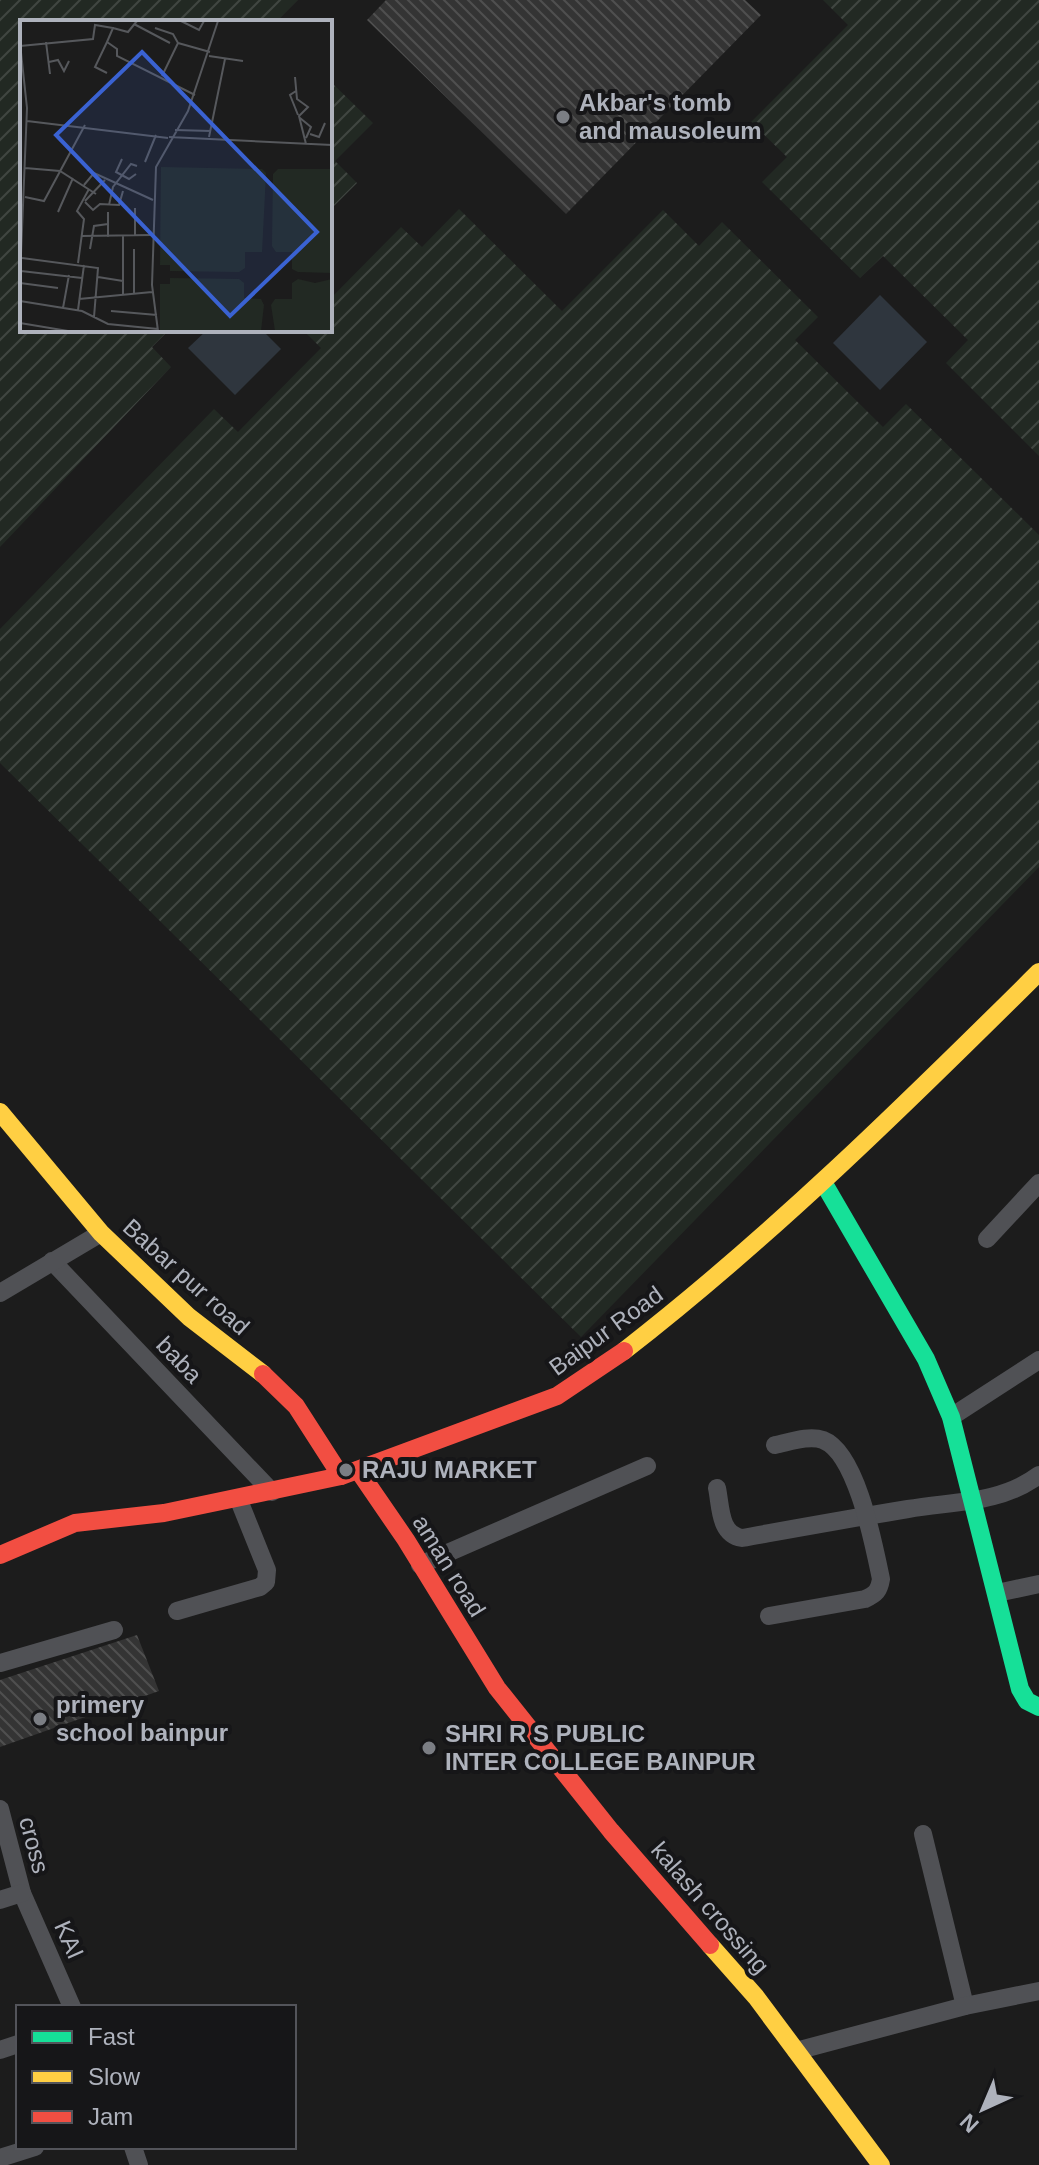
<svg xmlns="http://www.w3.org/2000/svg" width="1039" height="2165" font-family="Helvetica,sans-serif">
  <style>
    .garden { fill: url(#garden-furrows) }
    .water { fill: #2f363e }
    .building { fill: url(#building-back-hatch) }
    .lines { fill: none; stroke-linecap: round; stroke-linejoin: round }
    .street { stroke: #505155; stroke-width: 18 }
    .fast { stroke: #16e098; stroke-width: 18 }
    .slow { stroke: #ffcf43; stroke-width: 18 }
    .jam { stroke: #f24e42; stroke-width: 18 }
    .poi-dot { fill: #7b7e84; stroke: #161618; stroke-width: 3 }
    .labels { text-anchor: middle; stroke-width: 8; stroke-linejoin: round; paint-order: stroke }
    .poi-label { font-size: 24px; font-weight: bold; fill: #aeb2bc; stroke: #161618; text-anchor: start }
    .street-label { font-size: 24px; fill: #aeb2bc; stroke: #161618 }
    .inset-road { fill: none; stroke: #56585c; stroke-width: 2 }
    .view { fill: #3a62d2; fill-opacity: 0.15; stroke: #3a62d2; stroke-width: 4 }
    .inset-edge { fill: none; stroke: #aeb2bc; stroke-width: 4 }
  </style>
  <defs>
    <pattern id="garden-furrows" width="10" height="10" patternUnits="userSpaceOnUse" patternTransform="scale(2)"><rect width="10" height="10" fill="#222923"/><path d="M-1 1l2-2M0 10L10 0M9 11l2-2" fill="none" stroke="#404641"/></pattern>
    <pattern id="building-back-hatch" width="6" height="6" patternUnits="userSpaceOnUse" patternTransform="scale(2)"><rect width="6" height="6" fill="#343434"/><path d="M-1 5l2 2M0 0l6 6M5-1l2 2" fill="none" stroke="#4f4f4f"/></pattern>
  </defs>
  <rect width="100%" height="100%" fill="#1c1c1c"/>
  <g class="garden">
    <polygon points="0,0 298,0 276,22 22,22 22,330 169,330 152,347 171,367 0,547"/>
    <polygon points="823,0 1039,0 1039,456 946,363 968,340 883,256 860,278 762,182 787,157 751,122 848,25"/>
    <polygon points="330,81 373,123 335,161 357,183 330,210"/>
    <polygon points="459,209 562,311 663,210 699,246 722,222 818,317 795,340 883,427 906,404 1039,535 1039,867 581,1337 0,763 0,629 214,409 238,432 321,348 303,330 330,330 330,299 401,227 422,247"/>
  </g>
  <g class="water">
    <polygon points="880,295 927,342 880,390 833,343"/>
    <polygon points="207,330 262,330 281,349 235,395 188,348"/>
  </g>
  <g class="building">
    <polygon points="386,0 745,0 761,15 566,214 367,20"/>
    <polygon points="137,1635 159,1691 0,1747 0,1680"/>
  </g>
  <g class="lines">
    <g class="street">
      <polyline points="987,1239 1039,1183"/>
      <polyline points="52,1261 272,1492"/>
      <polyline points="0,1293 101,1233"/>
      <polyline points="951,1417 1039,1360"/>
      <path d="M 717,1488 C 721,1507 719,1534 742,1538 C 798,1528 853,1518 908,1509 C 954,1501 1000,1504 1039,1475"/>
      <polyline points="420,1565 647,1466"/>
      <polyline points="997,1593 1039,1584"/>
      <polyline points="177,1611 260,1587 266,1582 267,1570 238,1498"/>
      <path d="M 769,1616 L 865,1599 C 876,1594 879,1591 881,1579 C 874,1546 857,1453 823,1440 C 809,1435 790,1442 775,1445"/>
      <polyline points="0,1663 114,1630"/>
      <polyline points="0,1809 22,1893 72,2007"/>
      <polyline points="923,1834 965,2006"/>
      <polyline points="0,1900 22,1893"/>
      <polyline points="0,2050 18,2044"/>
      <polyline points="796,2051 965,2006 1039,1991"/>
      <polyline points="133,2147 139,2165"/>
      <polyline points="0,2158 35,2147"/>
    </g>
    <polyline class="fast" points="823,1182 926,1359 951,1417 1020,1689 1027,1701 1039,1707"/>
    <g class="slow">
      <polyline points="0,1112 101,1233 189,1317 263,1374"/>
      <path d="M 624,1351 C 772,1236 906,1104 1039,972"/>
      <polyline points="710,1945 756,1997 881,2165"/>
    </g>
    <g class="jam">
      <polyline points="263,1374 296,1406 341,1476"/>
      <polyline points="358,1470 406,1540 497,1688 611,1831 710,1945"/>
      <polyline points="0,1555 75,1523 164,1513 341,1476 557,1396 624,1351"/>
    </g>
  </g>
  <g class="poi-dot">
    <circle cx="563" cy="117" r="8"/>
    <circle cx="346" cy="1470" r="8"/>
    <circle cx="40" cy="1719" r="8"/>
    <circle cx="429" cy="1748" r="8"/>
  </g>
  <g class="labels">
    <g class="poi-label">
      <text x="579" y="111">Akbar's tomb<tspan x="579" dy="28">and mausoleum</tspan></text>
      <text x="362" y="1478">RAJU MARKET</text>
      <text x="56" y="1713">primery<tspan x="56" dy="28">school bainpur</tspan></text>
      <text x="445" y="1742">SHRI R S PUBLIC<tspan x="445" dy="28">INTER COLLEGE BAINPUR</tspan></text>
    </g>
    <g class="street-label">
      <text transform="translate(186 1277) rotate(42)" y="8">Babar pur road</text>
      <text transform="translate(606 1331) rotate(-36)" y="8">Baipur Road</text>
      <text transform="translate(179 1360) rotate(46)" y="8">baba</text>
      <text transform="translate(449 1566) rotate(58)" y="8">aman road</text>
      <text transform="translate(34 1845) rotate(75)" y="8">cross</text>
      <text transform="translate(710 1908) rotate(49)" y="8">kalash crossing</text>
      <text transform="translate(69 1940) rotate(66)" y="8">KAI</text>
    </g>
  </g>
  <g transform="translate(20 20)">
    <rect width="312" height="312" fill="#1c1c1c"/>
    <path d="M 141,147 L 242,149 L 246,153 L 242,232 L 225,232 L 225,248 L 219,252 L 150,251 L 150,245 L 140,245 ZM 258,149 L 312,149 L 312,253 L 278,252 L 272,249 L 272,232 L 256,232 L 252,226 L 253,154 ZM 150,258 L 219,259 L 224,263 L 224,278 L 241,279 L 244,285 L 241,311 L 140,311 L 140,264 L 150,264 ZM 278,259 L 295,263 L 312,259 L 312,311 L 255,311 L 251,285 L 255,279 L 272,279 L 272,263 Z" fill="#222923"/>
    <path class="inset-road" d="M 161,1 L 179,10 L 184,1M 114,4 L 150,23M 93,8 L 108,12 L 117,1M 135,8 L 153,14 L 158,23M 26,22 L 30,54M 0,23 L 7,88 L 0,258M 0,26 L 73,19 L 75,5 L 93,8 L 87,22 L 97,29 L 97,36 L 175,75M 189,36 L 223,41M 29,42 L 38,40 L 44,51 L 49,41M 87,53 L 75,47 L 87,22M 142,56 L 158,23 L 190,32M 275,57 L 277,79 L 288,87 L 279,96 L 286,124M 276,71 L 270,75 L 278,95M 280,98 L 291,107 L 286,118M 7,101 L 148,118M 155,110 L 191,111M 290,114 L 299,117 L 305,103M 149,117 L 312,125M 189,117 L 205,39M 102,139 L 96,152 L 109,159 L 116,154M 125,142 L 136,115M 5,148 L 40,151 L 76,174M 64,165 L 74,153 L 133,180M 5,177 L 24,181 L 65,105M 65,181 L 85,160M 65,182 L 73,190 L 80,184 L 99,185 L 103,171M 89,185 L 93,167 L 111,144 L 117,146M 115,188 L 115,216M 38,192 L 53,158M 61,216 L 132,215M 88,217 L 88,192M 70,229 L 74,206 L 88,204M 114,229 L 114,275M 2,238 L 78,248 L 74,297M 58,243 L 64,199 L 57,191 L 69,169M 1,251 L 62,258M 78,257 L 103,261M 0,263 L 38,268M 103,276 L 103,216M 59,279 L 132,272M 0,281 L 62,291 L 88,304 L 138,309M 43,288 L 49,255M 58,290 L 64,245M 91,291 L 137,295M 0,303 L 48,311M 138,311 L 132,265 L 136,147 L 168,91 L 198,1"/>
    <path class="view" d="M 122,32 L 297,212 L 210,296 L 36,115 Z"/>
    <rect width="312" height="312" class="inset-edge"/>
  </g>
  <rect x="16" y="2005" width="280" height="144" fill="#161618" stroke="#53545a" stroke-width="2"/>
  <rect x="32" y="2031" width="40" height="12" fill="#16e098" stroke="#53545a" stroke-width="2"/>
  <text x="88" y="2045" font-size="24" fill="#aeb2bc">Fast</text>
  <rect x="32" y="2071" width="40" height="12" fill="#ffcf43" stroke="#53545a" stroke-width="2"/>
  <text x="88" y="2085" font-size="24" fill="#aeb2bc">Slow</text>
  <rect x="32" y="2111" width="40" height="12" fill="#f24e42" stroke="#53545a" stroke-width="2"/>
  <text x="88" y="2125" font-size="24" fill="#aeb2bc">Jam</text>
  <g transform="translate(983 2109) rotate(224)" stroke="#161618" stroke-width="6" paint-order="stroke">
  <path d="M0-6L14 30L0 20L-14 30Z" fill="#aeb2bc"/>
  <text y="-12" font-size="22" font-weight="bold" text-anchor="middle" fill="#aeb2bc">N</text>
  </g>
</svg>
